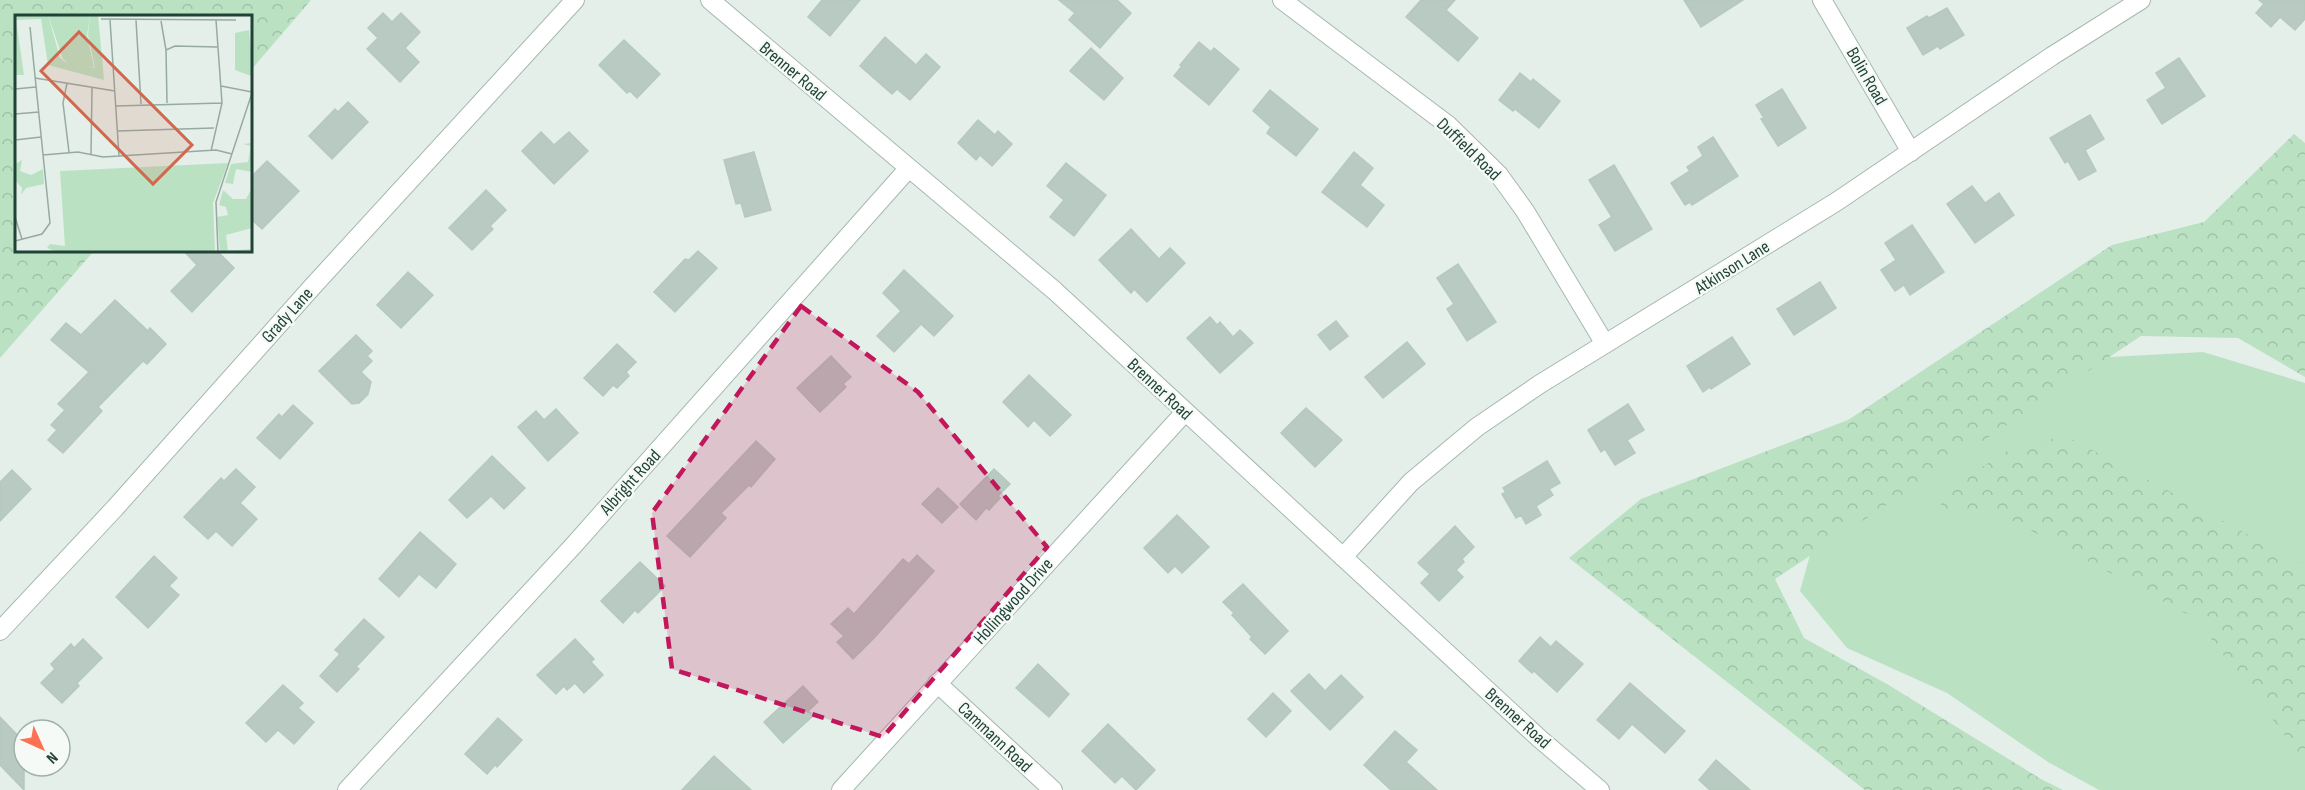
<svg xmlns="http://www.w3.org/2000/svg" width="2305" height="790" font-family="'Sofia Sans Condensed',sans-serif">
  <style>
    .green { fill: #bbe1c3 }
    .forest { fill: url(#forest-crowns) }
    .building { fill: #b9cac2; stroke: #b5c9bf; stroke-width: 1.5 }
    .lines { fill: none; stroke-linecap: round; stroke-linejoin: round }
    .street-casing { stroke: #a6b8b0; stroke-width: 20 }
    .street { stroke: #fff; stroke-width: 18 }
    .marked { fill: #c2185b; fill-opacity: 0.2; stroke: #c2185b; stroke-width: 4.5; stroke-dasharray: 12 8; stroke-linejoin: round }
    .labels { text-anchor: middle; stroke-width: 5; stroke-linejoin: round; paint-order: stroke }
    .street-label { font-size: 18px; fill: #214237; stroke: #f5faf7 }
    .inset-road { fill: none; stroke: #96aaa2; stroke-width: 1.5 }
    .view { fill: #d1684d; fill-opacity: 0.15; stroke: #d1684d; stroke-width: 3 }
    .inset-edge { fill: none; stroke: #214237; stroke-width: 3 }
  </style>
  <defs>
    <pattern id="forest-crowns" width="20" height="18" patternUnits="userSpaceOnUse" patternTransform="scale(1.5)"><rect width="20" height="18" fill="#bbe1c3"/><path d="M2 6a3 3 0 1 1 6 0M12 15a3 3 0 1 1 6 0" fill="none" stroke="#a0c2a8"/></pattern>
  </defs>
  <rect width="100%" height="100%" fill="#e4efe9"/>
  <polygon class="green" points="2203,352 2305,383 2305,790 2099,790 2048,762 1947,693 1847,648 1800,591 1819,523 2036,361"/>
  <g class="forest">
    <polygon points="0,0 311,0 251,70 250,16 16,16 16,250 94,251 0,358"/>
    <polygon points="2294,134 2305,143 2305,377 2238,338 2141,336 1775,579 1804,638 1887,684 2041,779 2063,790 1865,790 1569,558 1641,499 1848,420 2112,245 2204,222"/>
    <polygon points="2065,436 2127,468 2305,566 2305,762 2196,619 2000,514 1938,511 1947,490 2013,447"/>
  </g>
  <g class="building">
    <polygon points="822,0 860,0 830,36 808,17"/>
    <polygon points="1059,0 1117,0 1131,13 1100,48 1069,20 1075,13"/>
    <polygon points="1421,0 1455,0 1446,10 1478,38 1458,61 1406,17"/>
    <polygon points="1684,0 1743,0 1701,27"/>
    <polygon points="2259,0 2305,0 2305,19 2295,30 2280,17 2271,27 2256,13 2264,4"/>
    <polygon points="1947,8 1964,35 1940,49 1938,46 1923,55 1907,28 1927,16 1929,18"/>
    <polygon points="383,13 392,22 401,13 420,32 405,48 419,62 400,82 367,49 378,38 368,28"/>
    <polygon points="885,37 916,65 926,54 940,67 910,100 897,89 892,94 860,66"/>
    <polygon points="624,40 660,74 637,98 630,91 627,93 599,65"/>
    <polygon points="1199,42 1211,52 1214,48 1239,69 1209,105 1174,76 1182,66 1180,65"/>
    <polygon points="1091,48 1123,78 1104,100 1070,71"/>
    <polygon points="2179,58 2205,96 2162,124 2147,100 2166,88 2156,73"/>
    <polygon points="1520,73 1531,82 1533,79 1560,101 1539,128 1515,109 1513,111 1499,100"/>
    <polygon points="1782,89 1806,128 1778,146 1761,119 1764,118 1756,105"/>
    <polygon points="1270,90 1318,129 1296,156 1267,133 1271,127 1253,111"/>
    <polygon points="348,102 368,122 332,159 309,136 335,109 338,112"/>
    <polygon points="2090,115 2104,139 2085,150 2096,171 2079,180 2068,161 2065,163 2050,138"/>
    <polygon points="978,120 995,135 998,131 1012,144 992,166 980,155 976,160 958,143"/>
    <polygon points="541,132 554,145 569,132 588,151 554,184 522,151"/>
    <polygon points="1713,137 1738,176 1692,205 1690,202 1685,205 1671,183 1690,171 1687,167 1703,156 1698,147"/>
    <polygon points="754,152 771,210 745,217 741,203 736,204 724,160"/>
    <polygon points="1354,152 1373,168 1360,185 1384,205 1367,227 1322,192"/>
    <polygon points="267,161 299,191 262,229 250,218 250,178"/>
    <polygon points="1066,163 1106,195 1074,236 1050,217 1064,200 1047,186"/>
    <polygon points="1614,165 1652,229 1615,251 1599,225 1612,217 1589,180"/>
    <polygon points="1972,186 1985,203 1999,193 2014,215 1975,243 1947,204"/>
    <polygon points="486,190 506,210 490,226 493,229 472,250 449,228"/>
    <polygon points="1912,225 1944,272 1910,295 1904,285 1895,291 1881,270 1896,260 1885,243"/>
    <polygon points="1131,229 1159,259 1170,248 1185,263 1147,302 1134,289 1131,293 1099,260"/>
    <polygon points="183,250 216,250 234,268 192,312 171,291 197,265"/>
    <polygon points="698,251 717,268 675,312 654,292 685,259 689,260"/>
    <polygon points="1458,264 1496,322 1467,341 1447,309 1454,304 1437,278"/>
    <polygon points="904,270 953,316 934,336 921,324 894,352 877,336 901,311 883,293"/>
    <polygon points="408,272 433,295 401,328 377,305"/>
    <polygon points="1820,282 1836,308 1794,335 1777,309"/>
    <polygon points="115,300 148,331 150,328 166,344 147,364 143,361 98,407 102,411 63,453 48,440 57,430 51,425 65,410 58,404 89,372 51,340 66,323 81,335"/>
    <polygon points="1210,317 1217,325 1220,322 1233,337 1240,330 1253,343 1220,373 1187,338"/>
    <polygon points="1336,321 1348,336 1330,350 1318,335"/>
    <polygon points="356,335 372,351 367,356 372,361 361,372 371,382 368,394 359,403 352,404 319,371"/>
    <polygon points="1732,337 1750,364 1711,389 1710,387 1703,392 1687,366"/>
    <polygon points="1407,342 1425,364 1383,398 1365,377"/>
    <polygon points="617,344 636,362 626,372 629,376 617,388 613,385 603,396 584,378"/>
    <polygon points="831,356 851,377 843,384 846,387 820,412 797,388"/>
    <polygon points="1029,375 1071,415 1050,436 1034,420 1028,427 1003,402"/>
    <polygon points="1628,404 1644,430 1627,440 1635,453 1615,465 1605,449 1601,452 1588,430"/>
    <polygon points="293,405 313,423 280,459 257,438 279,414 282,417"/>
    <polygon points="1306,408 1342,440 1315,467 1281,433"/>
    <polygon points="556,409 578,433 548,461 518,427 536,411 544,420"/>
    <polygon points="756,441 775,459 751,487 749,485 721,513 726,518 690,557 667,536"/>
    <polygon points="492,456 525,488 504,509 491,496 467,518 449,500"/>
    <polygon points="1547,461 1560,483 1549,489 1553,495 1536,506 1541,515 1526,524 1521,515 1516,518 1502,494 1506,492 1503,488"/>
    <polygon points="236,469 255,487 240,503 257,519 232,546 216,531 208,539 184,517 221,478 224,481"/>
    <polygon points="994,469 1010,484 998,496 1000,498 989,510 986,508 976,520 960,504"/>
    <polygon points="12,470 31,489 0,521 0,482"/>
    <polygon points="938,488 958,507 942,523 922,504"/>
    <polygon points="1177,515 1209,547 1182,573 1175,566 1168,573 1144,548"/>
    <polygon points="1455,526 1474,547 1462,559 1464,562 1456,570 1463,577 1439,601 1421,583 1430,574 1418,563"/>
    <polygon points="420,532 456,564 436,588 419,574 399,597 379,579"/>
    <polygon points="917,555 934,571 874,638 853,659 837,642 844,636 831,624 848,608 854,614 903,559 909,564"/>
    <polygon points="154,556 177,578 169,586 179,595 148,628 116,597"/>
    <polygon points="640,562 665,586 638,613 635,610 623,623 601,601"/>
    <polygon points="1243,584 1288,631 1265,654 1250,639 1252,637 1232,615 1234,613 1223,602"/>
    <polygon points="364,619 384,637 356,667 359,669 337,692 320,676 340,654 335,650"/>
    <polygon points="1540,637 1551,647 1556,641 1583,664 1557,692 1534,671 1532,673 1519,661"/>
    <polygon points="83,639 102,658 77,683 79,686 62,703 41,683 55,669 51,664 71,644 74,648"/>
    <polygon points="575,639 594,659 591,662 603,675 584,693 575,683 567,690 564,686 556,694 537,675"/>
    <polygon points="1038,664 1069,694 1049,717 1016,688"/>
    <polygon points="1309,674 1325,691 1341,675 1363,697 1330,730 1291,691"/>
    <polygon points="1630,683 1685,731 1665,753 1632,724 1619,739 1597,720"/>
    <polygon points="283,685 303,703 298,708 314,722 294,744 278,730 266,742 246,723"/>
    <polygon points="803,686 818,702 808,711 813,716 783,743 764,722"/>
    <polygon points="1273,693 1291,711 1266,737 1248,719"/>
    <polygon points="0,717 24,742 24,790 0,765"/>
    <polygon points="498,718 522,740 497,767 495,765 487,774 465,754"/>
    <polygon points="1108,724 1155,770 1136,790 1122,776 1115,783 1082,751"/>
    <polygon points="1395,731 1417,750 1406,762 1437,790 1391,790 1364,765"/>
    <polygon points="714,756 751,790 682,790"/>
    <polygon points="1716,760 1750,790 1710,790 1699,780"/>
  </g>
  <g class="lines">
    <defs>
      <g id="street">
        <polyline points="710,0 1055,291 1540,739 1600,790"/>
        <polyline points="1282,0 1448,125 1499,175 1525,211 1605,344"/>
        <polyline points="1822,0 1911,152"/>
        <polyline points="1343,557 1411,482 1477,427 1540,384 1836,202 2052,56 2141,0"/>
        <polyline points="0,631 115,508 313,286 575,0"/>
        <polyline points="937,683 1053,790"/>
        <polyline points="347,790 573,546 908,169"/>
        <polyline points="841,790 1185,412"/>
      </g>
    </defs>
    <use href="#street" class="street-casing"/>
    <use href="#street" class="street"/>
  </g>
  <path class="marked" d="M 801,306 L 918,392 L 1047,547 L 883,737 L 672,669 L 652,513 Z"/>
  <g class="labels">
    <g class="street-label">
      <text transform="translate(793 71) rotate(40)" y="6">Brenner Road</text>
      <text transform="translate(1867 76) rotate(60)" y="6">Bolin Road</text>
      <text transform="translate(1469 149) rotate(44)" y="6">Duffield Road</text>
      <text transform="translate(1732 267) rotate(-32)" y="6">Atkinson Lane</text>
      <text transform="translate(287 315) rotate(-48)" y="6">Grady Lane</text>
      <text transform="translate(1160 389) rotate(43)" y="6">Brenner Road</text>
      <text transform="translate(630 482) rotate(-48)" y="6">Albright Road</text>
      <text transform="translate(1013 601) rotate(-48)" y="6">Hollingwood Drive</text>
      <text transform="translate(1518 718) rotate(42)" y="6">Brenner Road</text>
      <text transform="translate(995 737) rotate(43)" y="6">Cammann Road</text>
    </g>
  </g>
  <g transform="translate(15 15)">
    <rect width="237" height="237" fill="#e4efe9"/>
    <path d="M 33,0 L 75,0 L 72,21 L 79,52 L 56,51 L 48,44 Z" fill="#bbe1c3"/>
    <path d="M 0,0 L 33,0 L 45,43 L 50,47 L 80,53 L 73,20 L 75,0 L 83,0 L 89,65 L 33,50 L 26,4 L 1,5 L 9,60 L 0,60 ZM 64,0 L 61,31 L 67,49 L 59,46 L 47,2 L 38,1 ZM 234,15 L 237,46 L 236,61 L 220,55 L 220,18 ZM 237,128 L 237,157 L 221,154 L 218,169 L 210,168 L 216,149 L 233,147 L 236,131 L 228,129 ZM 7,145 L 5,156 L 16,160 L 28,154 L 29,169 L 11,173 L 6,180 L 7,173 L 0,165 L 0,149 ZM 213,148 L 198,188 L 200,237 L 42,237 L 32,233 L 35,229 L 50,231 L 45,156 ZM 237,173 L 237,213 L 211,220 L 213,236 L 235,234 L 234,237 L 205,237 L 202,202 L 213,200 L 211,192 L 204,190 L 208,175 L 218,184 L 231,184 Z" fill="#bbe1c3"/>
    <path class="inset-road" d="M 86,4 L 221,5M 95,5 L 104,141M 121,5 L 126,89M 146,6 L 151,35M 20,63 L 100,76M 52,68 L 48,88 L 54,137M 206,71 L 237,77M 0,74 L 21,72M 152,88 L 151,35 L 160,31 L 203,32M 101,91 L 207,88M 0,99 L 24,97M 102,116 L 199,113M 0,125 L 26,122M 196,136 L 207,88 L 201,5M 28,140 L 63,137 L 88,142 L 201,135 L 217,139M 76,140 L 77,73M 0,202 L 7,224M 0,226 L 27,219 L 35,208 L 15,12M 203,237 L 201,187 L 237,78"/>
    <path class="view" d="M 64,17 L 177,130 L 138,169 L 26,56 Z"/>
    <rect width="237" height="237" class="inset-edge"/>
  </g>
  <g transform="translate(42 748) rotate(135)"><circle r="28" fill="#f5faf7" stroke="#a0b0aa" stroke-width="1.5"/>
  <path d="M0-4.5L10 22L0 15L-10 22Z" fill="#fd7153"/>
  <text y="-9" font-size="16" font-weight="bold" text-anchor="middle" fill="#214237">N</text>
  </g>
</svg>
